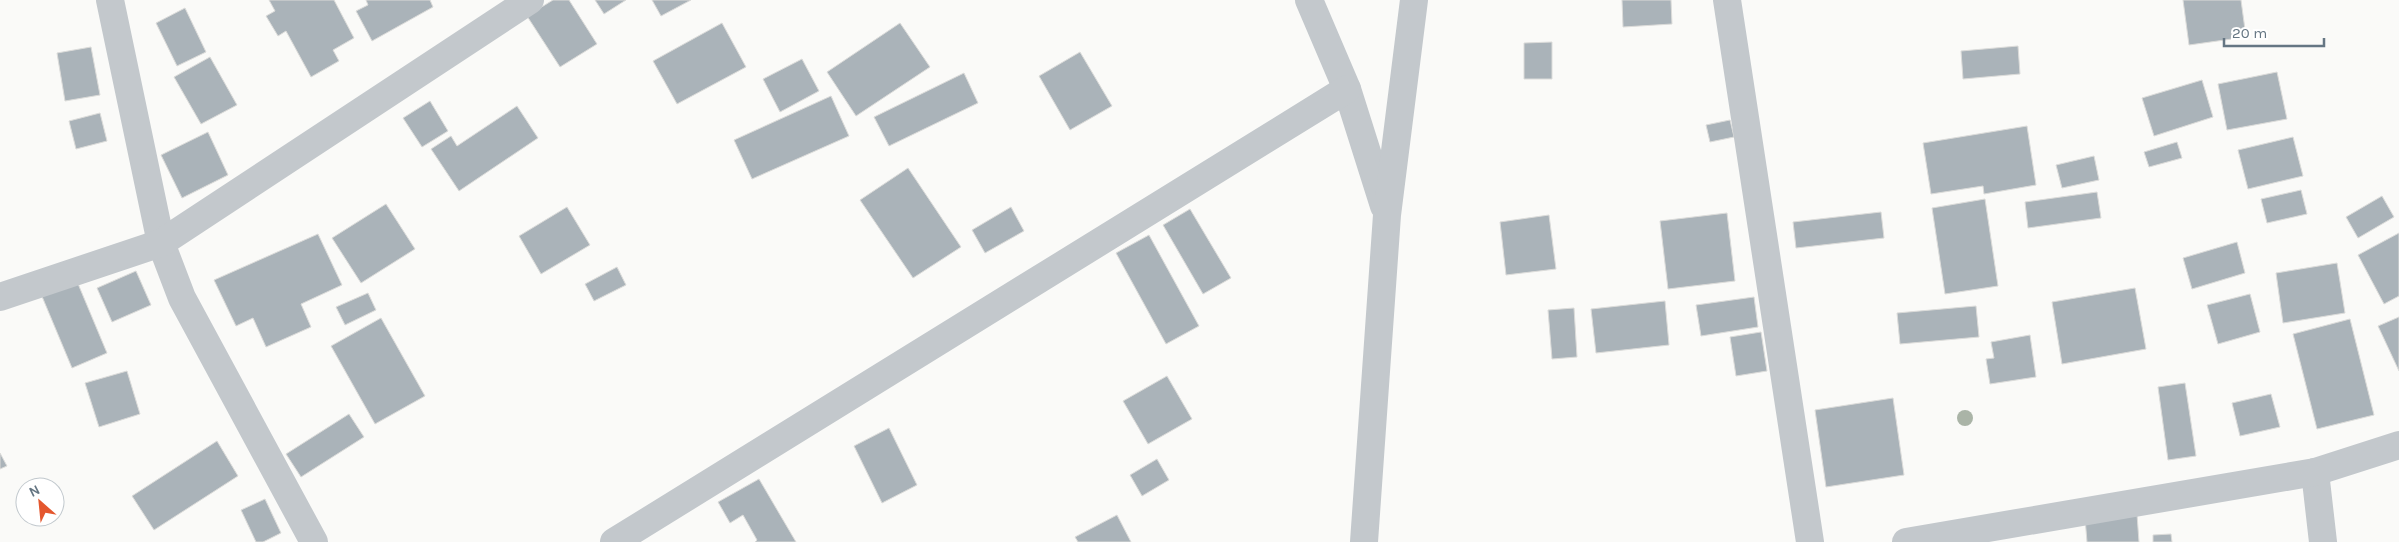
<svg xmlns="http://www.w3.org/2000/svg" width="2399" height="542" font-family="Karla,sans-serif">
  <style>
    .building { fill: #aab3b9; stroke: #dcdcda }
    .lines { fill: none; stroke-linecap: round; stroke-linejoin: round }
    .minor { stroke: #c3c8cc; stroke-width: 28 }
    .tree { fill: #aab4a7 }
  </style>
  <rect width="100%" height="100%" fill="#fafaf8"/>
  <g class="building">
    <polygon points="269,0 334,0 354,38 333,50 339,61 311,77 286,31 278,36 266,16 275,11"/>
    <polygon points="366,0 430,0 433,7 372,41 356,11 368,5"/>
    <polygon points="553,0 569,0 597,44 560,67 527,16"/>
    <polygon points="595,0 626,0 604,14"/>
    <polygon points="652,0 691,0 661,16"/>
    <polygon points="1622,0 1671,0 1672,24 1623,27"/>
    <polygon points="2183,0 2241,0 2246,37 2189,45"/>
    <polygon points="185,8 206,52 177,66 156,23"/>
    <polygon points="722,23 746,67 677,104 653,61"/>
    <polygon points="900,23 930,67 856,116 827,72"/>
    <polygon points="1552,42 1552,79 1524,79 1524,43"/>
    <polygon points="2018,46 2020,74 1963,79 1961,51"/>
    <polygon points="91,47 100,95 65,101 57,53"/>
    <polygon points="1080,52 1112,106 1070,130 1039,76"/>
    <polygon points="210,57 237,105 201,124 174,77"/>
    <polygon points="802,59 819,91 780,112 763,79"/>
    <polygon points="2277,72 2287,119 2227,130 2218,84"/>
    <polygon points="964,73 978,103 889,146 874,117"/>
    <polygon points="2202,80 2213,117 2154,136 2142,98"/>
    <polygon points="831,96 849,136 752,179 734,140"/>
    <polygon points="430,101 448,131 422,147 403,118"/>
    <polygon points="517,106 538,138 459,191 431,149 451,136 457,146"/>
    <polygon points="100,113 107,141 76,149 69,121"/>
    <polygon points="1730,120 1734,137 1710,142 1706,125"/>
    <polygon points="2027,126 2036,185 1984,194 1983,186 1931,194 1923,143"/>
    <polygon points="208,132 228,175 182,198 161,155"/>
    <polygon points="2293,137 2303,176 2248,189 2238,150"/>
    <polygon points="2177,142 2182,158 2149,167 2144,152"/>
    <polygon points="2094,156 2099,180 2062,188 2056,165"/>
    <polygon points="908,168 961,247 913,278 860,200"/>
    <polygon points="2301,190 2307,214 2267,223 2261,199"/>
    <polygon points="2097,192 2101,218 2028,228 2025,202"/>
    <polygon points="2382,196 2394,217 2358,238 2346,217"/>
    <polygon points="1985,199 1998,286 1945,294 1932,208"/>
    <polygon points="386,204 415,249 361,283 332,238"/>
    <polygon points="567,207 590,245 541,274 519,236"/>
    <polygon points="1011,207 1024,231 985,253 972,230"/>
    <polygon points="1190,209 1231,278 1203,294 1163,225"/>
    <polygon points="1881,212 1884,238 1796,248 1793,222"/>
    <polygon points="1727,213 1735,281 1668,289 1660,221"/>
    <polygon points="1549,215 1556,269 1506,275 1500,222"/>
    <polygon points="2399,233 2399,296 2384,304 2358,255"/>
    <polygon points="318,234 342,285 301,304 311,327 266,347 253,318 236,326 214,280"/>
    <polygon points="1149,235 1199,326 1166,344 1116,253"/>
    <polygon points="2237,242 2245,273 2192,289 2183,258"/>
    <polygon points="2337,263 2345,313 2283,323 2276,273"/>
    <polygon points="617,267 626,285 594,301 585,284"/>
    <polygon points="136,271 151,305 112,322 97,288"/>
    <polygon points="76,279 107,353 72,368 41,294"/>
    <polygon points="2135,288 2146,349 2062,364 2052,302"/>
    <polygon points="368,293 376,310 345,325 336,307"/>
    <polygon points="2250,294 2260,332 2218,344 2207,305"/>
    <polygon points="1754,297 1758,327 1701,336 1696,305"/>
    <polygon points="1665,301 1669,345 1596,353 1591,309"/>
    <polygon points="1976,306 1979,337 1900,344 1897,313"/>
    <polygon points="1574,308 1577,357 1552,359 1548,310"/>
    <polygon points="2399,317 2399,371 2378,326"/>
    <polygon points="381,318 425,396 375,424 331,346"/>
    <polygon points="2350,319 2374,415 2317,429 2293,334"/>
    <polygon points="1761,332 1767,371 1736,376 1730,337"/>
    <polygon points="2030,335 2036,377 1990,384 1986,359 1994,358 1991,342"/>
    <polygon points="127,371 140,414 99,427 85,383"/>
    <polygon points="1167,376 1192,419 1148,444 1123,401"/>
    <polygon points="2185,383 2196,456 2168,460 2158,387"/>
    <polygon points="2271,394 2280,427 2240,436 2232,403"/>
    <polygon points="1893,398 1904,475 1826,487 1815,410"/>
    <polygon points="349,414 364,437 301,477 286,454"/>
    <polygon points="889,428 917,485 882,503 854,446"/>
    <polygon points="217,441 238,476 154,530 132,496"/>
    <polygon points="0,453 7,466 0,469"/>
    <polygon points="1157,459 1169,480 1142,496 1130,475"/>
    <polygon points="759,479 796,542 755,542 757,540 743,515 730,523 718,502"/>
    <polygon points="265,499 281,533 263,542 256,542 241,510"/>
    <polygon points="2137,514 2139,542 2087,542 2085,518"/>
    <polygon points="1117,515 1131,542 1078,542 1075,537"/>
    <polygon points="2171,534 2172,542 2153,542 2153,535"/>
  </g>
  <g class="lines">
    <g class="minor">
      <polyline points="110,0 161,243 182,298 314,542"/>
      <polyline points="1309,0 1347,89 1384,206"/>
      <polyline points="1727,0 1810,542"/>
      <polyline points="0,297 161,243 530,0"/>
      <polyline points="2315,472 2323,542"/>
      <polyline points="614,542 1347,89"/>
      <polyline points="1364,542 1387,215 1414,0"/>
      <polyline points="1906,542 2315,472 2399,445"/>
    </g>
  </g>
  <circle class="tree" cx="1965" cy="418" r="8"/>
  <g transform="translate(40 502) rotate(333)"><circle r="24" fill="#ffffff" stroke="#c1c8cd"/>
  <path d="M0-4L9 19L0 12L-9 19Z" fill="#e4572e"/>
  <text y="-8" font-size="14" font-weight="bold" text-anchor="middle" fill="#657683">N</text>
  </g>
  <path d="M2224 38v8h100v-8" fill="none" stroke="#657683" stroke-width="2.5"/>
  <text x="2232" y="38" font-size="15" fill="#657683" stroke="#ffffff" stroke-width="4" paint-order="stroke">20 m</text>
</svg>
